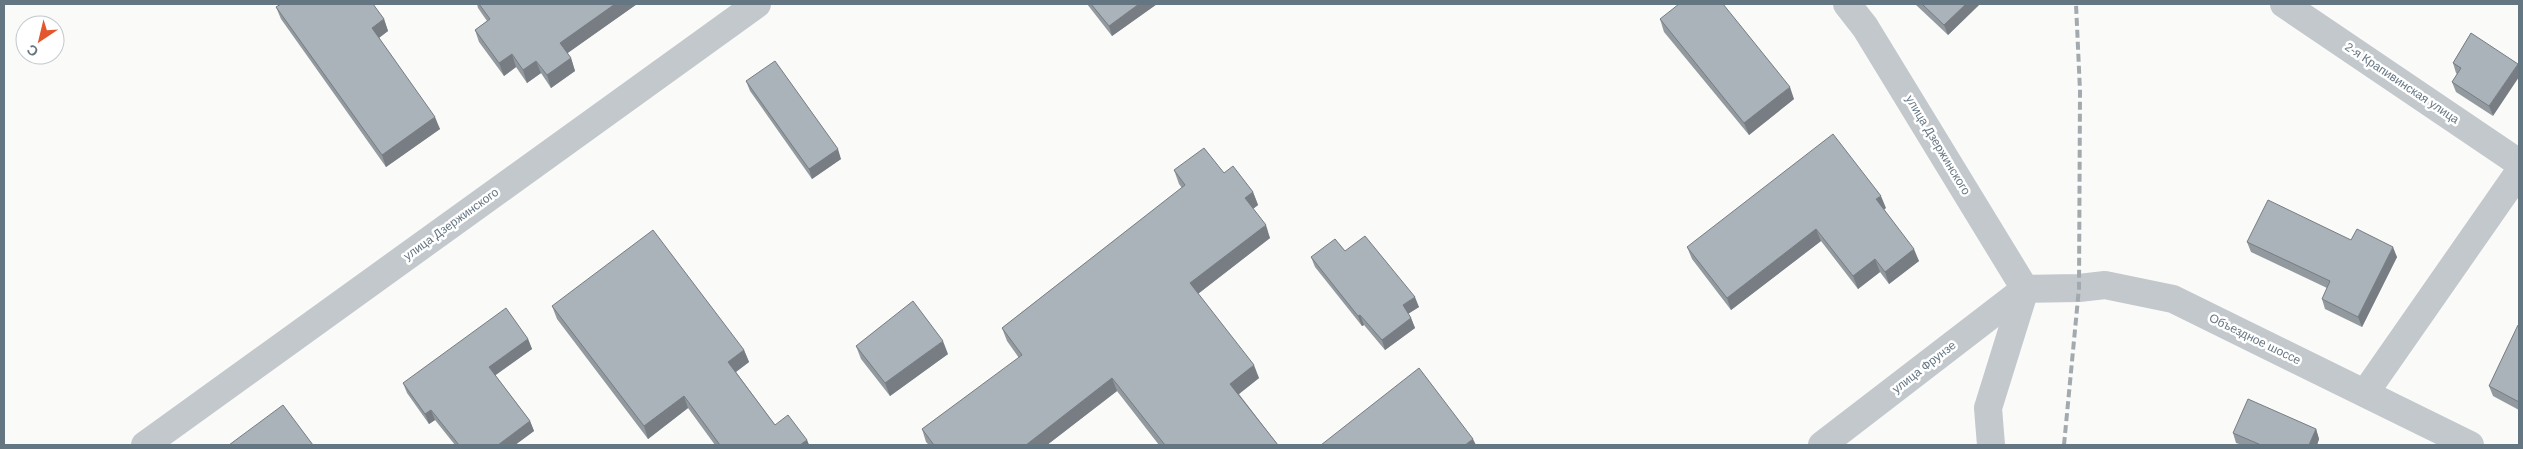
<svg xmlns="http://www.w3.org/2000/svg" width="2523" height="449" font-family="Helvetica,sans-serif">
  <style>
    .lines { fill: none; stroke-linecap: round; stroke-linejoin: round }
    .minor { stroke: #c3c8cc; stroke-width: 28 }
    .rail { stroke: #a2aab0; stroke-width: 4; stroke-dasharray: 8 4; stroke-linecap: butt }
    .wall { fill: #929a9f }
    .shaded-wall { fill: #777d82 }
    .building { fill: #aab3b9; stroke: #777d82 }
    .labels { text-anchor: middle; stroke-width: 5; stroke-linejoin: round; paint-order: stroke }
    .street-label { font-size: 12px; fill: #657683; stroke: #fff }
  </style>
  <rect width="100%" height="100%" fill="#fafaf8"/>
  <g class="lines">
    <g class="minor">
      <polyline points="1847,4 1865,27 2025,289"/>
      <polyline points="2284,4 2519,163"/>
      <polyline points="2025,289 2079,288 2105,285 2173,299 2470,445"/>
      <polyline points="2365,393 2519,172"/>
      <polyline points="145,445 757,4"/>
      <polyline points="1822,445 2025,289"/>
      <polyline points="1991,445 1988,408 2025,289"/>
    </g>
    <polyline class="rail" points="2064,445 2079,288 2080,91 2076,4"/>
  </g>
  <g class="wall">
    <polygon points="477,4 637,4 567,53 571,58 575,71 551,88 541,73 527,83 516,67 504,76 479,42 475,30 487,21 478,8"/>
    <polygon points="1087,4 1157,4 1112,36"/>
    <polygon points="1915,4 1980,4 1948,35"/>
    <polygon points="276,7 384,19 388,31 379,38 440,129 386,167 281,19"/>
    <polygon points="1660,19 1794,99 1749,135 1664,32"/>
    <polygon points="2471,33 2493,116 2456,92 2452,82 2457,74 2456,73 2453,63"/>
    <polygon points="746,81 841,159 812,179 750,91"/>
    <polygon points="1174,170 1224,173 1253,192 1258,205 1253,209 1270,238 1198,294 1259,378 1239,394 1278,445 1159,445 1117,391 1047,445 929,445 926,442 922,429 1019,358 1007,341 1002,328 1182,188 1179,184"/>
    <polygon points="1886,208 1884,209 1919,261 1889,284 1880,272 1858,289 1821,241 1731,310 1692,259 1687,247"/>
    <polygon points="2351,240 2397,257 2362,327 2325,309 2322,299 2327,288 2251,252 2247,242"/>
    <polygon points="1345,251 1419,307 1408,314 1411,318 1415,328 1385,350 1364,325 1362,326 1315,267 1311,257"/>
    <polygon points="552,306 744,350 749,362 736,372 775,425 807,440 809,445 715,445 688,408 648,439 557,319"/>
    <polygon points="2519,326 2519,410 2493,396 2489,386"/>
    <polygon points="528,339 532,349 495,375 530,421 534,431 515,445 455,445 435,420 429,424 407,393 403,383"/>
    <polygon points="856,346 948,354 890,396 861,359"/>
    <polygon points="2316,429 2319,439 2317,445 2242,445 2236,443 2233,433"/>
  </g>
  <g class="shaded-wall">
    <polygon points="615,4 637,4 565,55 560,43"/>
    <polygon points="1139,4 1157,4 1112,36 1109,26"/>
    <polygon points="1966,4 1980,4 1948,35 1944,25"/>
    <polygon points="384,19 388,31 376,40 372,28"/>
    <polygon points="512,54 516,67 504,76 499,63"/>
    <polygon points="571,58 575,71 551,88 547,75"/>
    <polygon points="536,61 541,73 527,83 523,70"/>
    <polygon points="2518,64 2519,67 2519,77 2493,116 2489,106"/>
    <polygon points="1790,87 1794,99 1749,135 1744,123"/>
    <polygon points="435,117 440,129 386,167 382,155"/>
    <polygon points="838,149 841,159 812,179 809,169"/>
    <polygon points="1253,192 1258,205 1250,211 1245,198"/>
    <polygon points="1881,196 1886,208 1881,212 1876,199"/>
    <polygon points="1266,225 1270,238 1195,296 1190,283"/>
    <polygon points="1816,229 1821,241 1731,310 1727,298"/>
    <polygon points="2393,247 2397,257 2362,327 2358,317"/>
    <polygon points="1914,249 1919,261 1889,284 1885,272"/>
    <polygon points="1875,259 1880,272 1858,289 1853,276"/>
    <polygon points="1415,297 1419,307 1406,315 1403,305"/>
    <polygon points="1360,315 1364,325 1362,326 1358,316"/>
    <polygon points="1411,318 1415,328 1385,350 1382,340"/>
    <polygon points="528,339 532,349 493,377 489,367"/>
    <polygon points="943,341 948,354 890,396 885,383"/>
    <polygon points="744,350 749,362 733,374 728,362"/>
    <polygon points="1254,365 1259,378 1235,397 1230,384"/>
    <polygon points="1112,378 1117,391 1047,445 1026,445"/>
    <polygon points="684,396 688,408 648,439 644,426"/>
    <polygon points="431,410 435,420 429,424 425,414"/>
    <polygon points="530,421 534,431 515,445 498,445"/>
    <polygon points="2316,429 2319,439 2317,445 2309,445"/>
    <polygon points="1473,439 1476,445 1465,445"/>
    <polygon points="807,440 809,445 800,445"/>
  </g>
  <g class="building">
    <polygon points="281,4 373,4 384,19 372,28 435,117 382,155 276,7"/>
    <polygon points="479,4 615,4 560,43 571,58 547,75 536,61 523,70 512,54 499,63 475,30 490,19"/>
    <polygon points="1091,4 1139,4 1109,26"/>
    <polygon points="1679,4 1723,4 1790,87 1744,123 1660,19"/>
    <polygon points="1922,4 1966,4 1944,25"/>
    <polygon points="2471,33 2518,64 2489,106 2452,82 2461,68 2453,63"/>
    <polygon points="775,61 838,149 809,169 746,81"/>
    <polygon points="1833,134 1881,196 1876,199 1914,249 1885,272 1875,259 1853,276 1816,229 1727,298 1687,247"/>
    <polygon points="1204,148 1224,173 1233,166 1253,192 1245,198 1266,225 1190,283 1254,365 1230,384 1278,445 1165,445 1112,378 1026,445 934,445 922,429 1022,355 1002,328 1185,185 1174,170"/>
    <polygon points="2268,200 2351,240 2357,229 2393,247 2358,317 2322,299 2330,281 2247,242"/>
    <polygon points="653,230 744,350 728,362 775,425 788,415 807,440 800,445 720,445 684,396 644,426 552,306"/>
    <polygon points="1365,236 1415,297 1403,305 1411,318 1382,340 1360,315 1358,316 1311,257 1335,239 1345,251"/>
    <polygon points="913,301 943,341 885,383 856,346"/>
    <polygon points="506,308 528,339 489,367 530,421 498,445 459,445 431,410 425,414 403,383"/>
    <polygon points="2518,325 2519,326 2519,402 2489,386"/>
    <polygon points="1419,368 1473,439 1465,445 1321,445"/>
    <polygon points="2248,399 2316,429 2309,445 2261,445 2233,433"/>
    <polygon points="283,405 313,445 229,445"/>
  </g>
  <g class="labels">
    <g class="street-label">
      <text transform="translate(2402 83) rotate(34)" y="4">2-я Крапивинская улица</text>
      <text transform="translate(1938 145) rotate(59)" y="4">улица Дзержинского</text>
      <text transform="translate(451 224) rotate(-36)" y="4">улица Дзержинского</text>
      <text transform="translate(2255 339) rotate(26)" y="4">Объездное шоссе</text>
      <text transform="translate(1924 367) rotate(-38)" y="4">улица Фрунзе</text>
    </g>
  </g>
  <rect width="2523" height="449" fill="none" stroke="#657683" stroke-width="10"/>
  <g transform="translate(40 40) rotate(215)"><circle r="24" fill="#ffffff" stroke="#c1c8cd"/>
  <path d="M0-4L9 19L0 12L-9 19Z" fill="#e4572e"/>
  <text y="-8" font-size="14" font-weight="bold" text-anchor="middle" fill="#657683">С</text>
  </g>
</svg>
